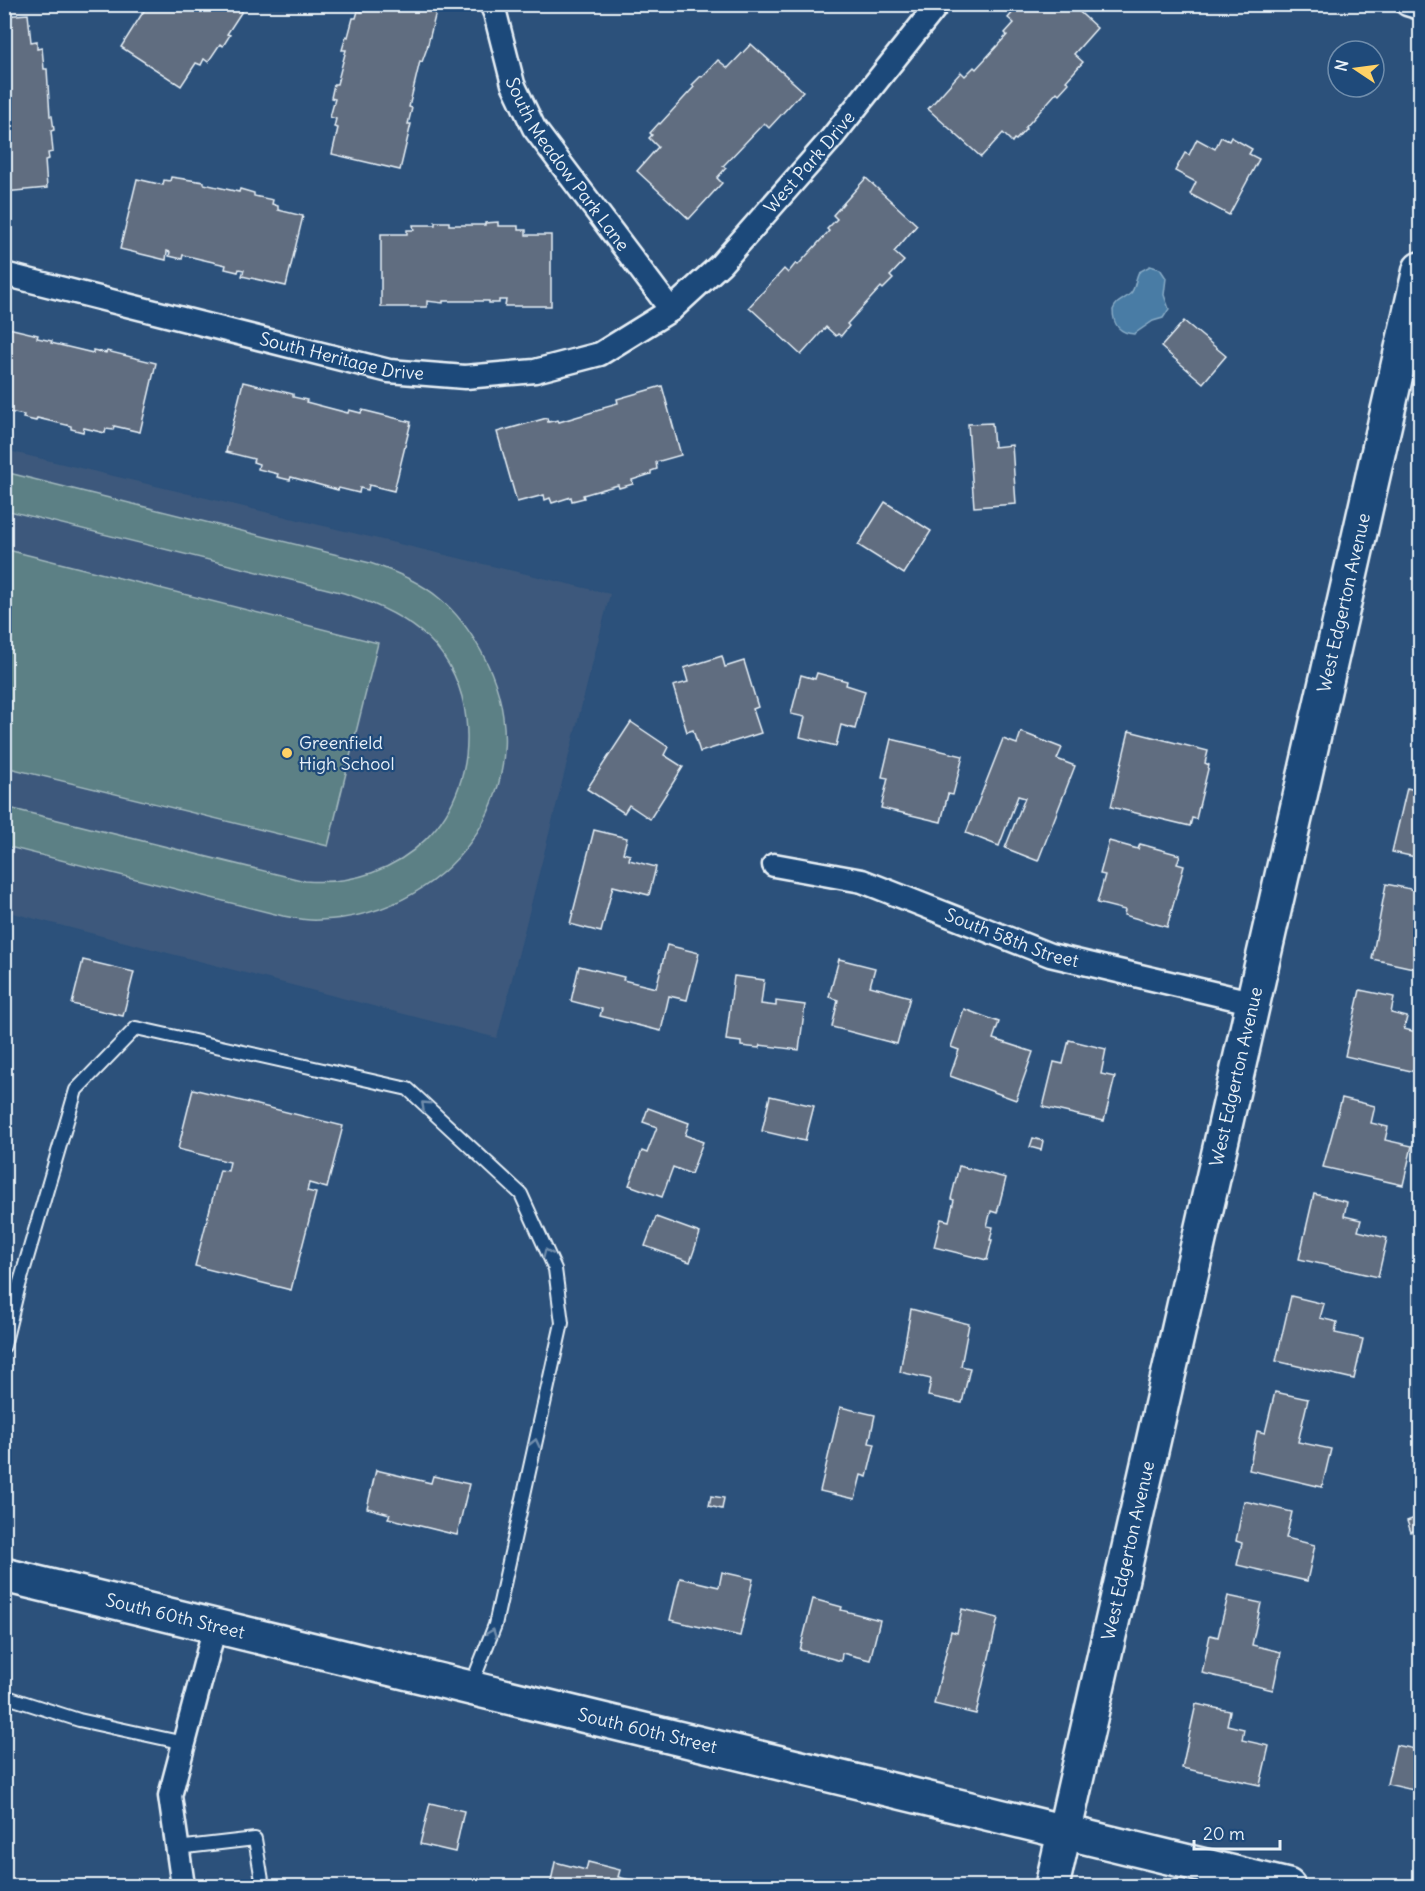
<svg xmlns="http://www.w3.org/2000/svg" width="1425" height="1891" font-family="Delius,sans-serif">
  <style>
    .built { fill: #3c597c }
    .green { fill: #5c8085; stroke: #a2b8be; stroke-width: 1.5 }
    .water { fill: #487ca5; stroke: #88abc6; stroke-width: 1.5 }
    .building { fill: #606d80; stroke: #e8f1f8; stroke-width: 1.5 }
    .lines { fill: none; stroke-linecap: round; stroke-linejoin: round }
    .lane-casing { stroke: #e8f1f8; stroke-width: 16 }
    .street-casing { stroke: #e8f1f8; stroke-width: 27 }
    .secondary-casing { stroke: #e8f1f8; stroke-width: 38 }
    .lane { stroke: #1f4a7a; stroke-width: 12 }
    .street { stroke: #1f4a7a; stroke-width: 22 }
    .secondary { stroke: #1f4a7a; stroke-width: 33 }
    .oneway { stroke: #6f8dac }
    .poi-dot { fill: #ffd166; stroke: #1f4a7a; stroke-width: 2 }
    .labels { text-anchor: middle; stroke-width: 4.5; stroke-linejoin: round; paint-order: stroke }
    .street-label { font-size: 18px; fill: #e8f1f8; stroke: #1f4a7a }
    .poi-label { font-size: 18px; fill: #e8f1f8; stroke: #1f4a7a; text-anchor: start }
  </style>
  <rect width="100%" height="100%" fill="#2c517b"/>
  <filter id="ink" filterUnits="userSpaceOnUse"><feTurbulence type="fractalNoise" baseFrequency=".0167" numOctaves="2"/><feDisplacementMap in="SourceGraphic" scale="12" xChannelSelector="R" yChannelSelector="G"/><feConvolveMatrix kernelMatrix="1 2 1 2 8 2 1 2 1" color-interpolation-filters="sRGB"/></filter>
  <g filter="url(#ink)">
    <polygon class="built" points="4,450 610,594 497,1038 5,911"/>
    <g class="green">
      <path d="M 5,472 L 370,563 C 394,571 419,581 439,598 C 456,612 470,631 481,651 C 550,776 458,916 319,920 C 307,921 295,918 283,916 L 5,846 L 5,807 L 305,881 C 401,889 477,816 466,719 C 463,689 450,659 428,638 C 405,616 374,603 344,593 L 5,510 Z"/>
      <polygon points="4,549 378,643 328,846 5,767"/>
    </g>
    <path class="water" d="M 1150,266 L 1160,269 L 1166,278 L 1164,295 L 1169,309 L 1163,318 L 1153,321 L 1134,334 C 1119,333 1113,325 1113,310 C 1117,300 1123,301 1130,294 C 1136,289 1135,278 1139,272 Z"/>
    <g class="building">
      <polygon points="153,4 250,4 249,6 246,5 227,34 230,35 223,46 220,44 208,62 204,59 201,65 196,63 181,86 121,47 147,6 150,9"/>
      <polygon points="364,4 438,4 427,48 422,62 420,61 409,107 412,108 408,124 411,124 400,170 332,154 338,128 334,127 336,119 330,117 335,99 331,98 334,84 337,84 346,50 342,50 346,36 348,37 353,18 356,18 358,11 362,12"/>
      <polygon points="1020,4 1071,4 1097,28 1074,54 1083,62 1066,81 1069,83 1059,94 1057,92 1025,128 1026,129 1016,140 1014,139 1012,142 1003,133 981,157 928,109 961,72 965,76 974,67 976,69 1007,35 1005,33 1014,23 1008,18"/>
      <polygon points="28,14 31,42 37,41 37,49 42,48 44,69 47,69 50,116 52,116 54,130 51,131 53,152 48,153 49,159 45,160 47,188 4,192 4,16"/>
      <polygon points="751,44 803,91 769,128 764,123 723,166 726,168 717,178 722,183 689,219 637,171 658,147 649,138 652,135 650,133 659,123 660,124 694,87 692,85 701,76 702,77 718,60 728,68"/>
      <polygon points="1221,137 1229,141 1231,137 1252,149 1249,154 1259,159 1229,215 1190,194 1196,182 1175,171 1185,153 1189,155 1197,139 1215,149"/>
      <polygon points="171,177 204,182 204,184 239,192 240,189 254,193 254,196 273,200 272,204 278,206 278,210 303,216 286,286 242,276 244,270 239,269 238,272 225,269 226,265 183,255 182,259 169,256 170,252 167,251 166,260 120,249 137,179 163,185 164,180 170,181"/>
      <polygon points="866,178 917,225 894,252 904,261 890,276 893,279 883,289 881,287 847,324 849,326 841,336 838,334 836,336 826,327 801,355 749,307 784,269 788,273 796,263 798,265 829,231 827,229 837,219 833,215"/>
      <polygon points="435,222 449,222 449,225 485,225 485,223 498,222 498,226 518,226 518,230 526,230 526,235 551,235 551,306 505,306 506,300 499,300 499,303 489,303 489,301 443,301 443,303 427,301 427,307 381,307 381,234 407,234 407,230 414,230 413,225 435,225"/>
      <polygon points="1184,321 1226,356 1203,383 1161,347"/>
      <polygon points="4,327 38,335 37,338 52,341 51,343 93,353 93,350 106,353 107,351 156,363 140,432 114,426 113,430 106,429 105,433 84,428 83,432 71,429 71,426 37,418 36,421 23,418 24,415 4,411"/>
      <polygon points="243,382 293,394 293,397 307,400 306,402 348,413 349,410 361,413 362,410 411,422 394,491 369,485 368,490 360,488 359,493 339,488 338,490 291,477 290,480 277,477 278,474 258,469 259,464 253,462 254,459 226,452"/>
      <polygon points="662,386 681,455 656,462 657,469 651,471 651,474 632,480 633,484 619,488 618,485 583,495 584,498 572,501 571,497 552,503 550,498 545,500 544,495 517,502 497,432 547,418 548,422 558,420 559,422 603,409 603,407 618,403 617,399"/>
      <polygon points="992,423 994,447 1012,445 1016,504 974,507 968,424"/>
      <polygon points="885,502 931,531 904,574 858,545"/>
      <polygon points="722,656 725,667 744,661 758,707 753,709 761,733 700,752 693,730 687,732 673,686 688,682 684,668"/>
      <polygon points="817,673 847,681 846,685 865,691 855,729 841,725 836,746 800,737 805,717 791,714 801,675 815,679"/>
      <polygon points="631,722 668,747 664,755 683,767 650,819 629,805 624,813 587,789"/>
      <polygon points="1129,731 1208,751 1205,763 1209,765 1196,819 1192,818 1190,826 1111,807"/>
      <polygon points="1021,732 1062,748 1057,759 1075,766 1038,861 1005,848 1025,798 1018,796 999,846 966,833 1003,739 1017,744"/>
      <polygon points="891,739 963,756 953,795 948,794 941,822 881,808 888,778 882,777"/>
      <polygon points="1407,788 1420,791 1420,858 1392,852"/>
      <polygon points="594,830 627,838 623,853 630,855 629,860 656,867 649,895 613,886 601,932 570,924"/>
      <polygon points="1109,841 1138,849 1140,844 1180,855 1177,864 1184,866 1167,927 1124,915 1125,910 1097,903 1105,875 1100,874"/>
      <polygon points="1386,884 1420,891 1420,960 1418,969 1372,959"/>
      <polygon points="667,945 699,953 687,1000 669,996 661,1031 600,1016 602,1009 571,1001 579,966 624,977 623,980 656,988"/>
      <polygon points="839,959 875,968 870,986 910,997 897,1044 832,1027 838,1000 829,997"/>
      <polygon points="83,960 134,972 123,1016 72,1004"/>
      <polygon points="734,976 764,980 761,1004 776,1006 776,1001 805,1005 799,1050 760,1045 759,1048 741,1046 741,1042 726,1040"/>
      <polygon points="1360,990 1394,997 1391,1013 1407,1017 1404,1029 1420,1033 1420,1073 1345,1056"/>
      <polygon points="964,1009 999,1022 993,1039 1033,1052 1016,1100 950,1076 959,1050 951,1047"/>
      <polygon points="1069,1040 1106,1049 1101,1074 1115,1077 1104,1121 1043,1107 1054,1062 1063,1064"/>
      <polygon points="193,1089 343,1126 327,1188 309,1183 307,1191 316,1193 291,1290 195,1266 220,1170 228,1171 230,1162 178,1149"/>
      <polygon points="770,1096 814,1106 805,1141 762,1131"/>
      <polygon points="1342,1098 1375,1106 1371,1123 1388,1127 1385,1140 1412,1146 1403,1185 1323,1167"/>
      <polygon points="648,1108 689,1123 685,1135 703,1142 691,1174 673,1167 662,1197 629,1185 642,1151 647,1153 657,1127 643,1122"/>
      <polygon points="1033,1138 1043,1141 1041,1150 1030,1147"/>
      <polygon points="959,1166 1006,1178 997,1213 991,1211 987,1226 993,1227 990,1240 992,1240 987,1260 934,1247 941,1219 949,1221 954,1200 951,1199"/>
      <polygon points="1314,1194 1347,1202 1344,1216 1361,1220 1358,1231 1387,1238 1378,1277 1299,1259"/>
      <polygon points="656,1217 700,1233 690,1262 645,1246"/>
      <polygon points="1291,1296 1324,1304 1320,1318 1337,1322 1335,1333 1363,1339 1354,1379 1276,1361"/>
      <polygon points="911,1309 969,1324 961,1366 970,1368 962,1403 928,1396 931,1379 900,1372"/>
      <polygon points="1275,1392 1308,1399 1298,1442 1331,1449 1322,1487 1249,1470 1257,1431 1265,1433"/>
      <polygon points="840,1407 875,1415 869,1443 875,1444 867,1477 861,1475 855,1499 820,1491"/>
      <polygon points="376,1470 431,1483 433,1476 469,1484 457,1535 388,1518 390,1514 367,1508"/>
      <polygon points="711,1496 724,1498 722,1509 709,1506"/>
      <polygon points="1244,1501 1292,1512 1286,1538 1315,1545 1307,1581 1237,1565 1242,1543 1236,1541"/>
      <polygon points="1420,1516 1420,1528 1411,1532 1407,1521"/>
      <polygon points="722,1572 753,1579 740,1636 670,1620 680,1578 719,1587"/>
      <polygon points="1228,1596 1261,1603 1252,1645 1281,1652 1273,1690 1202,1673 1210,1635 1218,1637"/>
      <polygon points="813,1599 842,1607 841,1610 880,1620 870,1660 842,1653 841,1661 800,1650"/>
      <polygon points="962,1609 998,1618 976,1714 934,1704 951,1631 957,1633"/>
      <polygon points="1196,1704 1230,1711 1227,1725 1244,1729 1242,1740 1269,1746 1260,1785 1182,1768"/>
      <polygon points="1396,1745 1420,1750 1420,1802 1415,1801 1418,1791 1387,1784"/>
      <polygon points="430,1803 464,1811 455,1852 420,1844"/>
      <polygon points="555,1862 586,1870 588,1862 620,1870 618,1877 654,1886 550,1886"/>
    </g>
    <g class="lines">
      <defs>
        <g id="lane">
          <polyline points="4,1346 18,1289 76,1090 136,1028 408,1089 521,1194 555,1269 562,1323 495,1625 471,1686"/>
          <polyline points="4,1696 79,1720 184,1743"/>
          <polyline points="177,1848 255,1839 263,1886"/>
        </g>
        <g id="street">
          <path id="s1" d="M 491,4 L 495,13 L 513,84 L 534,128 L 671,310"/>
          <polyline points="1407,4 1420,8"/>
          <path id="s2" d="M 4,274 L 389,371 L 465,377 L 535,371 L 600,354 L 671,310 L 721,264 L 830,140 L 938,4"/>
          <path id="s3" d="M 774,865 L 862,881 L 1050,955 L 1255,1003"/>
          <polyline points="183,1886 170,1796 215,1626"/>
        </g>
        <g id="secondary">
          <path id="s4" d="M 4,1575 L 1288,1886"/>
          <path id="s5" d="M 1052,1886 L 1420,269"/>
        </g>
      </defs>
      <use href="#lane" class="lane-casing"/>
      <use href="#street" class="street-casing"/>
      <use href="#secondary" class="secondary-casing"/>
      <use href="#lane" class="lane"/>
      <use href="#street" class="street"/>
      <use href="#secondary" class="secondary"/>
    </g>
    <defs><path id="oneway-chevron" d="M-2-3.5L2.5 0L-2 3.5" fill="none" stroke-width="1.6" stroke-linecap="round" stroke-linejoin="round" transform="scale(1.5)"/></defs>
    <g class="oneway">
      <use href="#oneway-chevron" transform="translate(425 1105) rotate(-137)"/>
      <use href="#oneway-chevron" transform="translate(547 1253) rotate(-114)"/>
      <use href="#oneway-chevron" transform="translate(535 1443) rotate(-77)"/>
      <use href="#oneway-chevron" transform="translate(492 1633) rotate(-69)"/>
    </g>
  </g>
  <circle class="poi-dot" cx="287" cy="753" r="6"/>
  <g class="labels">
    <g class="street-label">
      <text dy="6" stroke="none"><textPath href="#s2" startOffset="897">West Park Drive</textPath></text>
      <text dy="6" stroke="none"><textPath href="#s1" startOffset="180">South Meadow Park Lane</textPath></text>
      <text dy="6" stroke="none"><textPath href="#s2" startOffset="348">South Heritage Drive</textPath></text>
      <text dy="6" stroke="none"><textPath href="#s5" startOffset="1316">West Edgerton Avenue</textPath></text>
      <text dy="6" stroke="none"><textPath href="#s3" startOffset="250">South 58th Street</textPath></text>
      <text dy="6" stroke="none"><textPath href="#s5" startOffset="830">West Edgerton Avenue</textPath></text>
      <text dy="6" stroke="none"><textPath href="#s5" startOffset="344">West Edgerton Avenue</textPath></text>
      <text dy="6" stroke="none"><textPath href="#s4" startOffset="176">South 60th Street</textPath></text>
      <text dy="6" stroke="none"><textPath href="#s4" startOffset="662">South 60th Street</textPath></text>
    </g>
    <g class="poi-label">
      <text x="299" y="749">Greenfield<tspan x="299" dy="21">High School</tspan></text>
    </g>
  </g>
  <rect width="1425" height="1891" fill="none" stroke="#1f4a7a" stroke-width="24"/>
  <rect x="12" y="12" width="1401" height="1867" fill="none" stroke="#e8f1f8" stroke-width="2" filter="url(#ink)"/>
  <g transform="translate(1356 69) rotate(283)"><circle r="28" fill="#1f4a7a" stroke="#6f8dac" stroke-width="1.5"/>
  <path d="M0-4.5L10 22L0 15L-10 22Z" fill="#ffd166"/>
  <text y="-9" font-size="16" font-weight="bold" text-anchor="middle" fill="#e8f1f8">N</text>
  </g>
  <path d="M1194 1840v9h86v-9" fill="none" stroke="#e8f1f8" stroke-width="3"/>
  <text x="1203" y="1840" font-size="18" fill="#e8f1f8" stroke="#1f4a7a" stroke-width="4.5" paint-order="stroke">20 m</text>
</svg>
